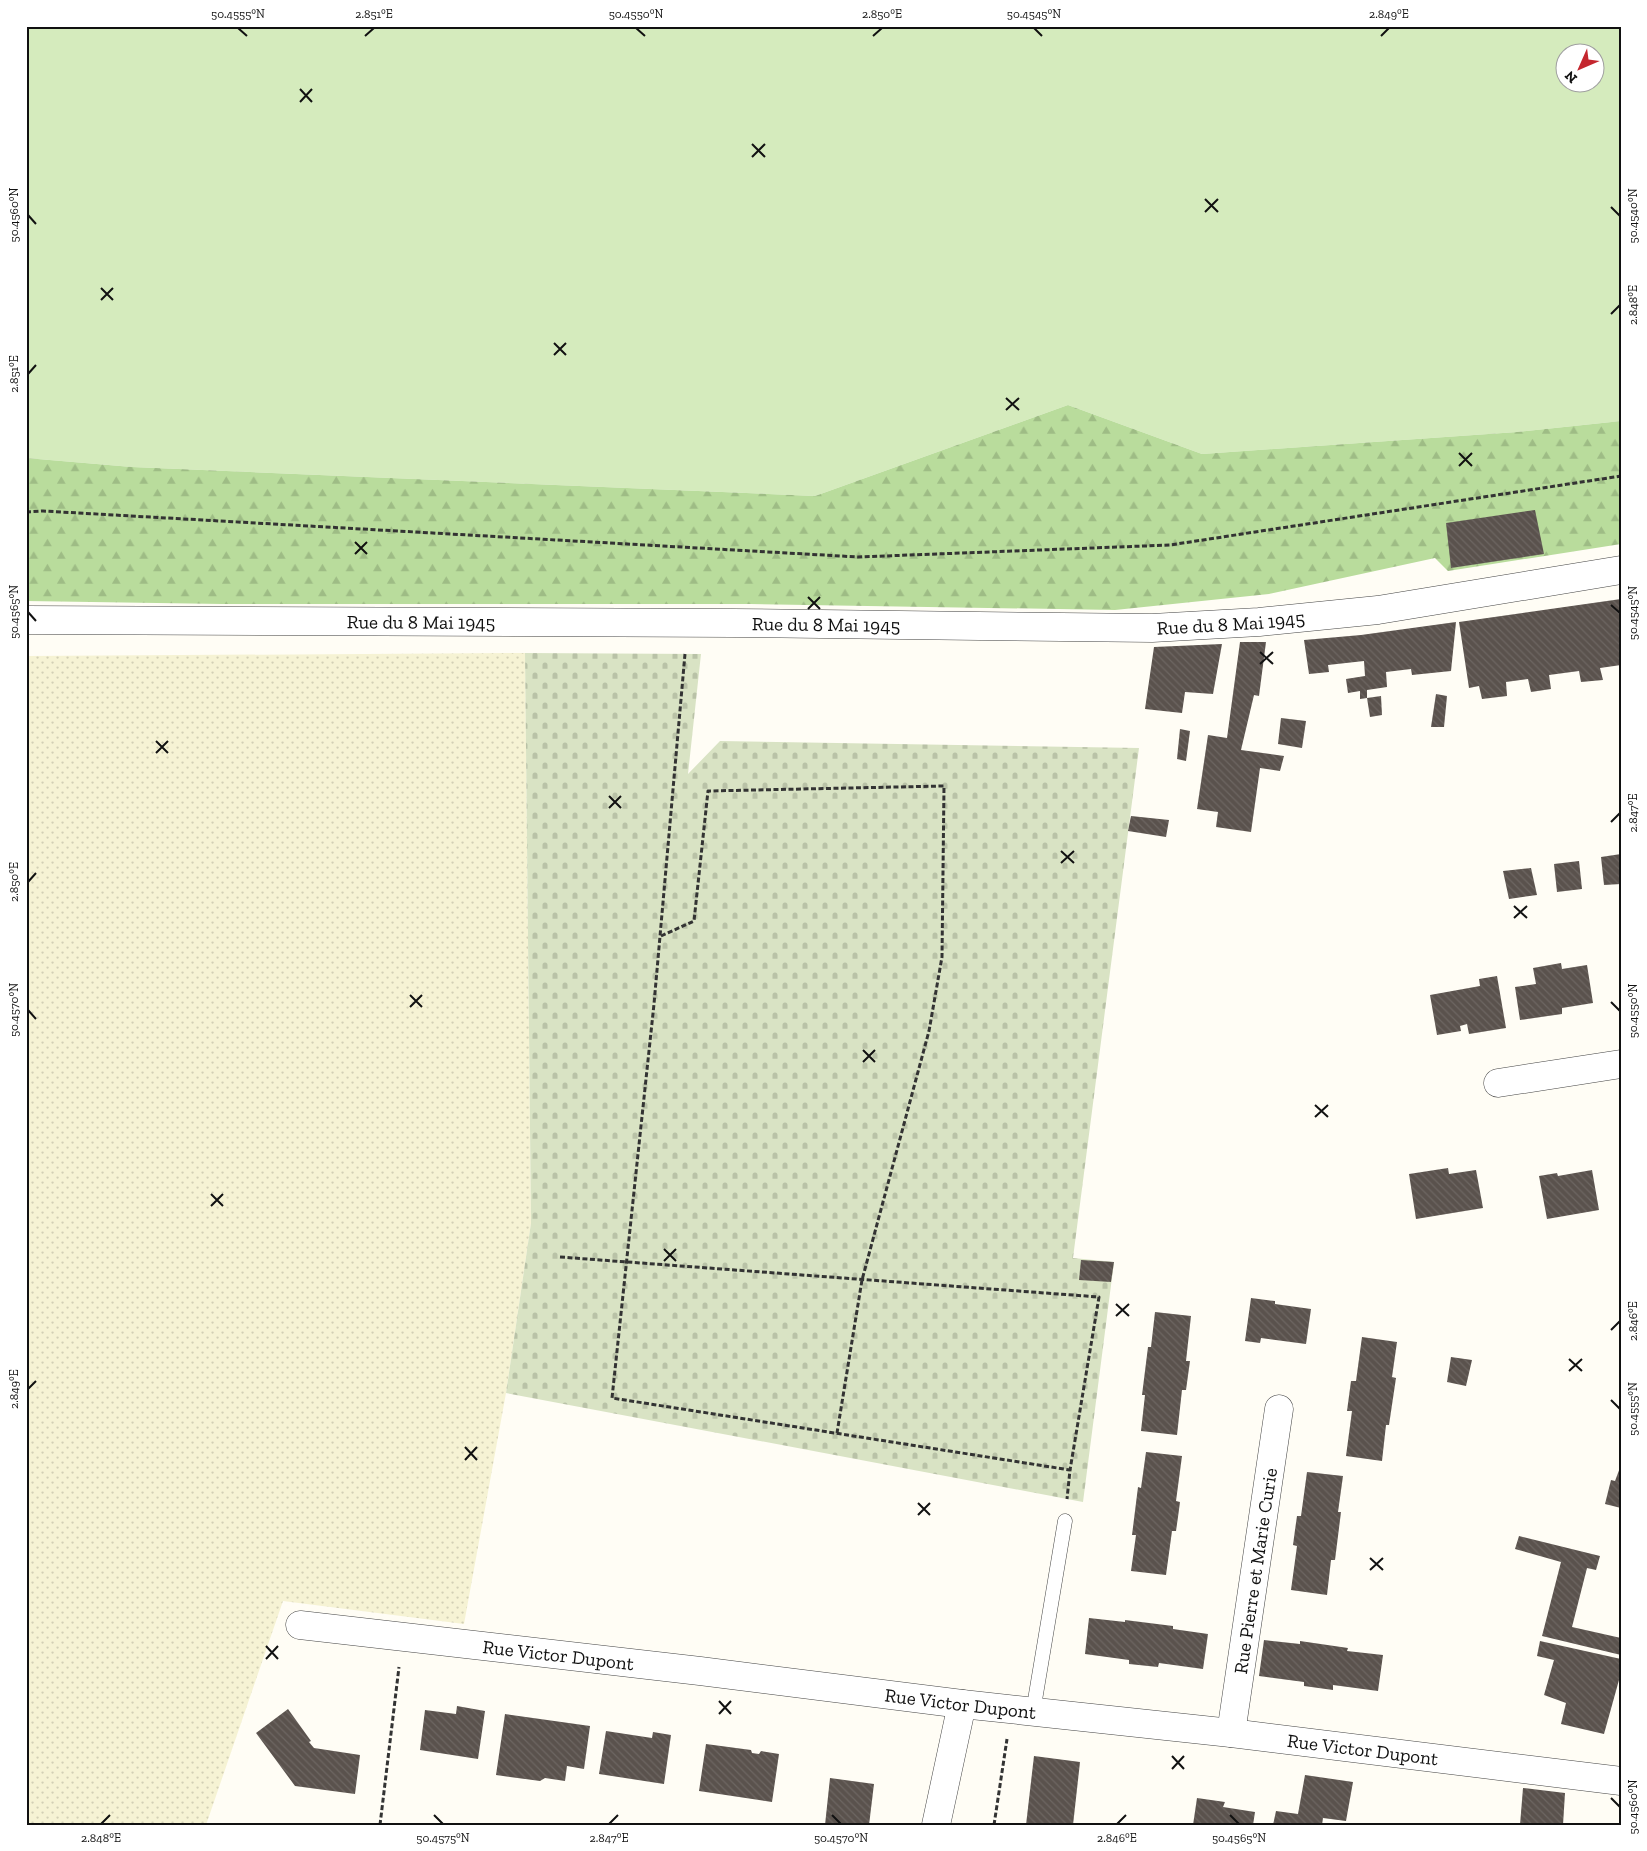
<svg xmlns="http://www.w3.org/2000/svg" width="1647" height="1851" font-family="'Zilla Slab',serif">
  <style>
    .farmland { fill: url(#farmland-dots) }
    .grass { fill: #d5ebbd; fill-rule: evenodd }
    .forest { fill: url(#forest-firs) }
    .cemetery { fill: url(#cemetery-stones) }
    .building { fill: url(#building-back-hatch) }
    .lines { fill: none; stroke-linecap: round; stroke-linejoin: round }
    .service-casing { stroke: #444; stroke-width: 15 }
    .minor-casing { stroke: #444; stroke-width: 29 }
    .tertiary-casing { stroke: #444; stroke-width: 29 }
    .path { stroke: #333; stroke-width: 3; stroke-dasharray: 5 2.5; stroke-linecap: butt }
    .service { stroke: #fff; stroke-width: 14 }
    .minor { stroke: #fff; stroke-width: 28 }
    .tertiary { stroke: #fff; stroke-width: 28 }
    .ticks { fill: none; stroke: #111; stroke-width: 2 }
    .labels { text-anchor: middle; stroke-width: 5; stroke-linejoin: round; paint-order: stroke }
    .street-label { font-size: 19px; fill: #111; stroke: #fff }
    .neatline { fill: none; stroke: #111; stroke-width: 2 }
    .ticks-label { font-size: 12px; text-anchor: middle; fill: #111 }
  </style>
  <defs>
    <pattern id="farmland-dots" width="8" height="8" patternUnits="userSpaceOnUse" patternTransform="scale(1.25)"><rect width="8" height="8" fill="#f6f3d4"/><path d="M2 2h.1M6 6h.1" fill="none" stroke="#d2cfb5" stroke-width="1.8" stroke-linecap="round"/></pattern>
    <pattern id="forest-firs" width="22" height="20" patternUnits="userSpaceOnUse" patternTransform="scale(1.25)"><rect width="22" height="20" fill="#b9dc9c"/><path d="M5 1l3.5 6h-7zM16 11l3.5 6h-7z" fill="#9ebc85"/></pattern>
    <pattern id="cemetery-stones" width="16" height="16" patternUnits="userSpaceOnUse" patternTransform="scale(1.25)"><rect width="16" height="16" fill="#d9e3c4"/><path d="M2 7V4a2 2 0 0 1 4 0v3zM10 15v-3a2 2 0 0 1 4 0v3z" fill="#b9c2a7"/></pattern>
    <pattern id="building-back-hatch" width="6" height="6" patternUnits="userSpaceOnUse" patternTransform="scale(1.25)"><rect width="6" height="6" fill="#5a524d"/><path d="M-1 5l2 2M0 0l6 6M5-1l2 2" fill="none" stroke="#6d6662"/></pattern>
  </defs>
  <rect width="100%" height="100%" fill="#fffdf5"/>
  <polygon class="farmland" points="525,653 531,1223 506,1393 464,1624 283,1601 206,1825 26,1825 26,656"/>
  <path class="grass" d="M 26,26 L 1621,26 L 1621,421 L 1517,432 L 1202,454 L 1068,405 L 815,496 L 132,467 L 26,458 ZM 1564,52 L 1594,52 L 1594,82 L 1564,82 Z"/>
  <polygon class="forest" points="1068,405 1202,454 1517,432 1621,421 1621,544 1448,571 1435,558 1269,594 1115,610 751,604 222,604 26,601 26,458 132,467 815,496"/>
  <polygon class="cemetery" points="525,653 701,654 688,774 720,741 1139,748 1073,1258 1114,1262 1083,1502 506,1393 531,1223"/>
  <g class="building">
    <polygon points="1535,510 1544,554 1451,568 1446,523"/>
    <polygon points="1621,599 1621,665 1600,668 1603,680 1581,682 1579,671 1549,675 1551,689 1531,692 1528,679 1506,682 1507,696 1482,699 1479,686 1469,688 1459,622"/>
    <polygon points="1456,622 1451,671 1412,675 1411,669 1386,672 1387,687 1367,690 1367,698 1360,699 1360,691 1348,693 1346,679 1365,676 1364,661 1328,665 1329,672 1309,674 1304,640 1361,635"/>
    <polygon points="1240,642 1266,642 1259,696 1254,695 1241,750 1284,756 1280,771 1260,768 1251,832 1216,827 1218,812 1197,809 1208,735 1227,738"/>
    <polygon points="1222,644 1213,694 1185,692 1182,713 1145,709 1154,647"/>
    <polygon points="1436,694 1447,696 1444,727 1431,727"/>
    <polygon points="1381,696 1382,715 1370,717 1367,698"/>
    <polygon points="1281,718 1306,721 1302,748 1278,744"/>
    <polygon points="1180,729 1190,731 1186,761 1177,759"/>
    <polygon points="1131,816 1169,820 1166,837 1128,831"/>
    <polygon points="1621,854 1621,884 1604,885 1601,857"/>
    <polygon points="1579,861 1582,889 1557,892 1554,864"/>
    <polygon points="1531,868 1537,895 1509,899 1503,871"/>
    <polygon points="1561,963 1562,969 1587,965 1593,1003 1562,1008 1562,1014 1520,1020 1515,987 1536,984 1533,968"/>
    <polygon points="1497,976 1506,1028 1469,1034 1467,1024 1460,1026 1461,1031 1437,1035 1430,995 1480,986 1479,979"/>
    <polygon points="1448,1168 1449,1174 1476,1170 1483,1208 1416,1219 1409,1174"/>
    <polygon points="1592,1170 1599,1210 1547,1219 1539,1176 1557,1173 1558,1176"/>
    <polygon points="1081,1260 1114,1262 1111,1282 1079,1280"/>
    <polygon points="1251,1298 1275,1301 1275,1304 1311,1309 1306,1344 1261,1338 1260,1343 1245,1341"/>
    <polygon points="1155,1312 1191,1316 1186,1361 1190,1361 1186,1390 1182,1390 1177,1435 1141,1431 1145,1395 1142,1395 1148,1347 1151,1347"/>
    <polygon points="1362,1337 1397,1342 1392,1377 1396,1378 1389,1425 1386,1425 1382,1461 1346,1456 1352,1411 1347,1411 1351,1381 1356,1381"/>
    <polygon points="1451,1357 1472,1360 1466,1386 1447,1382"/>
    <polygon points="1146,1452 1182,1456 1176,1501 1180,1502 1178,1517 1176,1531 1172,1531 1166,1575 1131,1571 1136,1535 1132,1535 1138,1487 1141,1488"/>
    <polygon points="1621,1465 1621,1508 1605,1504 1611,1480 1615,1481"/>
    <polygon points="1307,1472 1343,1476 1338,1512 1341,1512 1335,1560 1331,1560 1327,1595 1291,1590 1297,1546 1293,1545 1295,1530 1297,1516 1301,1516"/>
    <polygon points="1519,1536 1600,1556 1596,1570 1587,1568 1572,1627 1621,1638 1621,1655 1542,1636 1561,1562 1515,1549"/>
    <polygon points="1089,1618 1125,1622 1125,1620 1173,1626 1173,1629 1208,1634 1203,1669 1159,1663 1158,1667 1129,1664 1129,1660 1085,1654"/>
    <polygon points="1264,1640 1300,1644 1300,1641 1348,1648 1347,1651 1383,1655 1378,1691 1333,1685 1333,1690 1304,1686 1304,1682 1259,1676"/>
    <polygon points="1540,1641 1621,1659 1621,1680 1619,1680 1604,1734 1561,1724 1566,1703 1544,1695 1554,1660 1537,1656"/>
    <polygon points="457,1706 485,1711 478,1759 420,1750 425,1710 456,1714"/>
    <polygon points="288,1709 311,1741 309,1742 314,1748 360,1755 355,1794 295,1786 256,1733"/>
    <polygon points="505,1714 590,1726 584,1769 567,1766 565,1781 545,1778 540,1781 496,1775"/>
    <polygon points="606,1731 652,1738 653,1732 671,1735 664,1784 599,1774"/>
    <polygon points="706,1744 751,1750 752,1753 759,1754 761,1751 779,1754 772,1802 699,1791"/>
    <polygon points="1034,1756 1080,1762 1073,1825 1026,1825"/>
    <polygon points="1305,1775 1353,1782 1346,1821 1323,1818 1322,1825 1273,1825 1276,1811 1298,1814"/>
    <polygon points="830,1778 874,1784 869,1825 825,1825"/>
    <polygon points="1523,1788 1565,1793 1563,1825 1520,1825"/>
    <polygon points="1197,1798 1225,1802 1223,1807 1255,1812 1253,1825 1193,1825"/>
  </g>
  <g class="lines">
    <defs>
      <polyline id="service" points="1033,1712 1065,1521"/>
      <g id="minor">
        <polyline points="1498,1083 1621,1064"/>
        <path id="s1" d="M 300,1625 L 700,1671 L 962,1704 L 1231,1733 L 1621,1781"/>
        <path id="s2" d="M 1231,1733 L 1279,1409"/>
        <polyline points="936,1825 962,1704"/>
      </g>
      <g id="tertiary">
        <path id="s3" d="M 26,620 L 733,623 L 1152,628 L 1259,622 L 1378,610 L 1621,570"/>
      </g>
    </defs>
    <use href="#service" class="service-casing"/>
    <use href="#minor" class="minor-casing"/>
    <use href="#tertiary" class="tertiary-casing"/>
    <g class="path">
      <polyline points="26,512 43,511 858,557 1170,545 1621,476"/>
      <polyline points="685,654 654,1004 612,1398 1070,1470 1067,1499"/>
      <polyline points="661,936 694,921 708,791 944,786 942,957 929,1031 862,1280 837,1433"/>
      <polyline points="560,1257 1099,1297 1070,1470"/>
      <polyline points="380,1825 399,1667"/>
      <polyline points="994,1825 1007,1739"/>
    </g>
    <use href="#service" class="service"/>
    <use href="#minor" class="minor"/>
    <use href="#tertiary" class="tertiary"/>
  </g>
  <path class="ticks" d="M 238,28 L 247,36M 636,28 L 645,36M 1034,28 L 1042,36M 365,36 L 374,28M 873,36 L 882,28M 1381,36 L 1389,28M 300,89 L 312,102M 300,102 L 312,89M 752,144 L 765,157M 752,157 L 765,144M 1205,199 L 1218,212M 1611,207 L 1620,216M 1205,212 L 1218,199M 28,215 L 36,224M 101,288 L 113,300M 101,300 L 113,288M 1611,314 L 1620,305M 554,343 L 566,355M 554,355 L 566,343M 28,374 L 36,365M 1006,398 L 1019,410M 1006,410 L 1019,398M 1459,453 L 1472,466M 1459,466 L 1472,453M 355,542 L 367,554M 355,554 L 367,542M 808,597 L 820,609M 1611,605 L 1620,613M 808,609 L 820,597M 28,612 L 36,621M 1260,652 L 1273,664M 1260,664 L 1273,652M 156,741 L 168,753M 156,753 L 168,741M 609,796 L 621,808M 609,808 L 621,796M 1611,822 L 1620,813M 1061,851 L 1074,863M 1061,863 L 1074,851M 28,882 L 36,873M 1514,906 L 1527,918M 1514,918 L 1527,906M 410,995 L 422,1007M 1611,1002 L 1620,1011M 410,1007 L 422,995M 28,1010 L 36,1019M 863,1050 L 875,1062M 863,1062 L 875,1050M 1315,1105 L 1328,1117M 1315,1117 L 1328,1105M 211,1194 L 223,1206M 211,1206 L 223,1194M 664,1249 L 676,1261M 664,1261 L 676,1249M 1116,1304 L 1129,1316M 1116,1316 L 1129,1304M 1611,1330 L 1620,1321M 1569,1359 L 1582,1371M 1569,1371 L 1582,1359M 28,1389 L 36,1381M 1611,1400 L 1620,1409M 465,1447 L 477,1460M 465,1460 L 477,1447M 918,1503 L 930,1515M 918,1515 L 930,1503M 1370,1558 L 1383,1570M 1370,1570 L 1383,1558M 266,1646 L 278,1659M 266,1659 L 278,1646M 719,1701 L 731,1714M 719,1714 L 731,1701M 1172,1756 L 1184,1769M 1172,1769 L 1184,1756M 1611,1798 L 1620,1807M 434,1815 L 443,1824M 832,1815 L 841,1824M 1230,1815 L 1239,1824M 101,1824 L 110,1815M 609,1824 L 618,1815M 1117,1824 L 1126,1815"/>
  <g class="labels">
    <g class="street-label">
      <text dy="7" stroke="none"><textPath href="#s3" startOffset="395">Rue du 8 Mai 1945</textPath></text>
      <text dy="7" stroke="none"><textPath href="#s3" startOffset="1205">Rue du 8 Mai 1945</textPath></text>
      <text dy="7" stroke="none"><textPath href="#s3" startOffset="800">Rue du 8 Mai 1945</textPath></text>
      <text dy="7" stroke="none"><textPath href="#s2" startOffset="164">Rue Pierre et Marie Curie</textPath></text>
      <text dy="7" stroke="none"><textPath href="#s1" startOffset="260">Rue Victor Dupont</textPath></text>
      <text dy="7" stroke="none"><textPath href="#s1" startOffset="665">Rue Victor Dupont</textPath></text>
      <text dy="7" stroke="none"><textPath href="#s1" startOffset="1070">Rue Victor Dupont</textPath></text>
    </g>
  </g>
  <rect width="1647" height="1851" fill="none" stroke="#ffffff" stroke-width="55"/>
  <g transform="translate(1580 68) rotate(225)"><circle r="24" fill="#ffffff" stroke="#a0a0a0"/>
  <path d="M0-4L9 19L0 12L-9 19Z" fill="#c4262e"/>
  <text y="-8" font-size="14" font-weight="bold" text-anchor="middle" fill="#111111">N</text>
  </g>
  <rect x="28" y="28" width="1592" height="1796" class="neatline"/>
  <g class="ticks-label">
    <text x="238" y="18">50.4555°N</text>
    <text x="374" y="18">2.851°E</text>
    <text x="636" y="18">50.4550°N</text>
    <text x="882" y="18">2.850°E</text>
    <text x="1034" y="18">50.4545°N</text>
    <text x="1389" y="18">2.849°E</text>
    <text transform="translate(14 215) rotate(-90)" y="4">50.4560°N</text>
    <text transform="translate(1633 216) rotate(-90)" y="4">50.4540°N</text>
    <text transform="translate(1633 305) rotate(-90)" y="4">2.848°E</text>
    <text transform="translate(14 374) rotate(-90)" y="4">2.851°E</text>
    <text transform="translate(14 612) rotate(-90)" y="4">50.4565°N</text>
    <text transform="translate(1633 613) rotate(-90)" y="4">50.4545°N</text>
    <text transform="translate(1633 813) rotate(-90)" y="4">2.847°E</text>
    <text transform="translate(14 882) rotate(-90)" y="4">2.850°E</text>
    <text transform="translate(14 1010) rotate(-90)" y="4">50.4570°N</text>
    <text transform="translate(1633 1011) rotate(-90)" y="4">50.4550°N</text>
    <text transform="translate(1633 1321) rotate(-90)" y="4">2.846°E</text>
    <text transform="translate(14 1389) rotate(-90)" y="4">2.849°E</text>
    <text transform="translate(1633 1409) rotate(-90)" y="4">50.4555°N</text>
    <text transform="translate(1633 1807) rotate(-90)" y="4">50.4560°N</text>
    <text x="101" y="1842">2.848°E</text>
    <text x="443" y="1842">50.4575°N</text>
    <text x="609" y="1842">2.847°E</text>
    <text x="841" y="1842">50.4570°N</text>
    <text x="1117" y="1842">2.846°E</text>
    <text x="1239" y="1842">50.4565°N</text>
  </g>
</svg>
